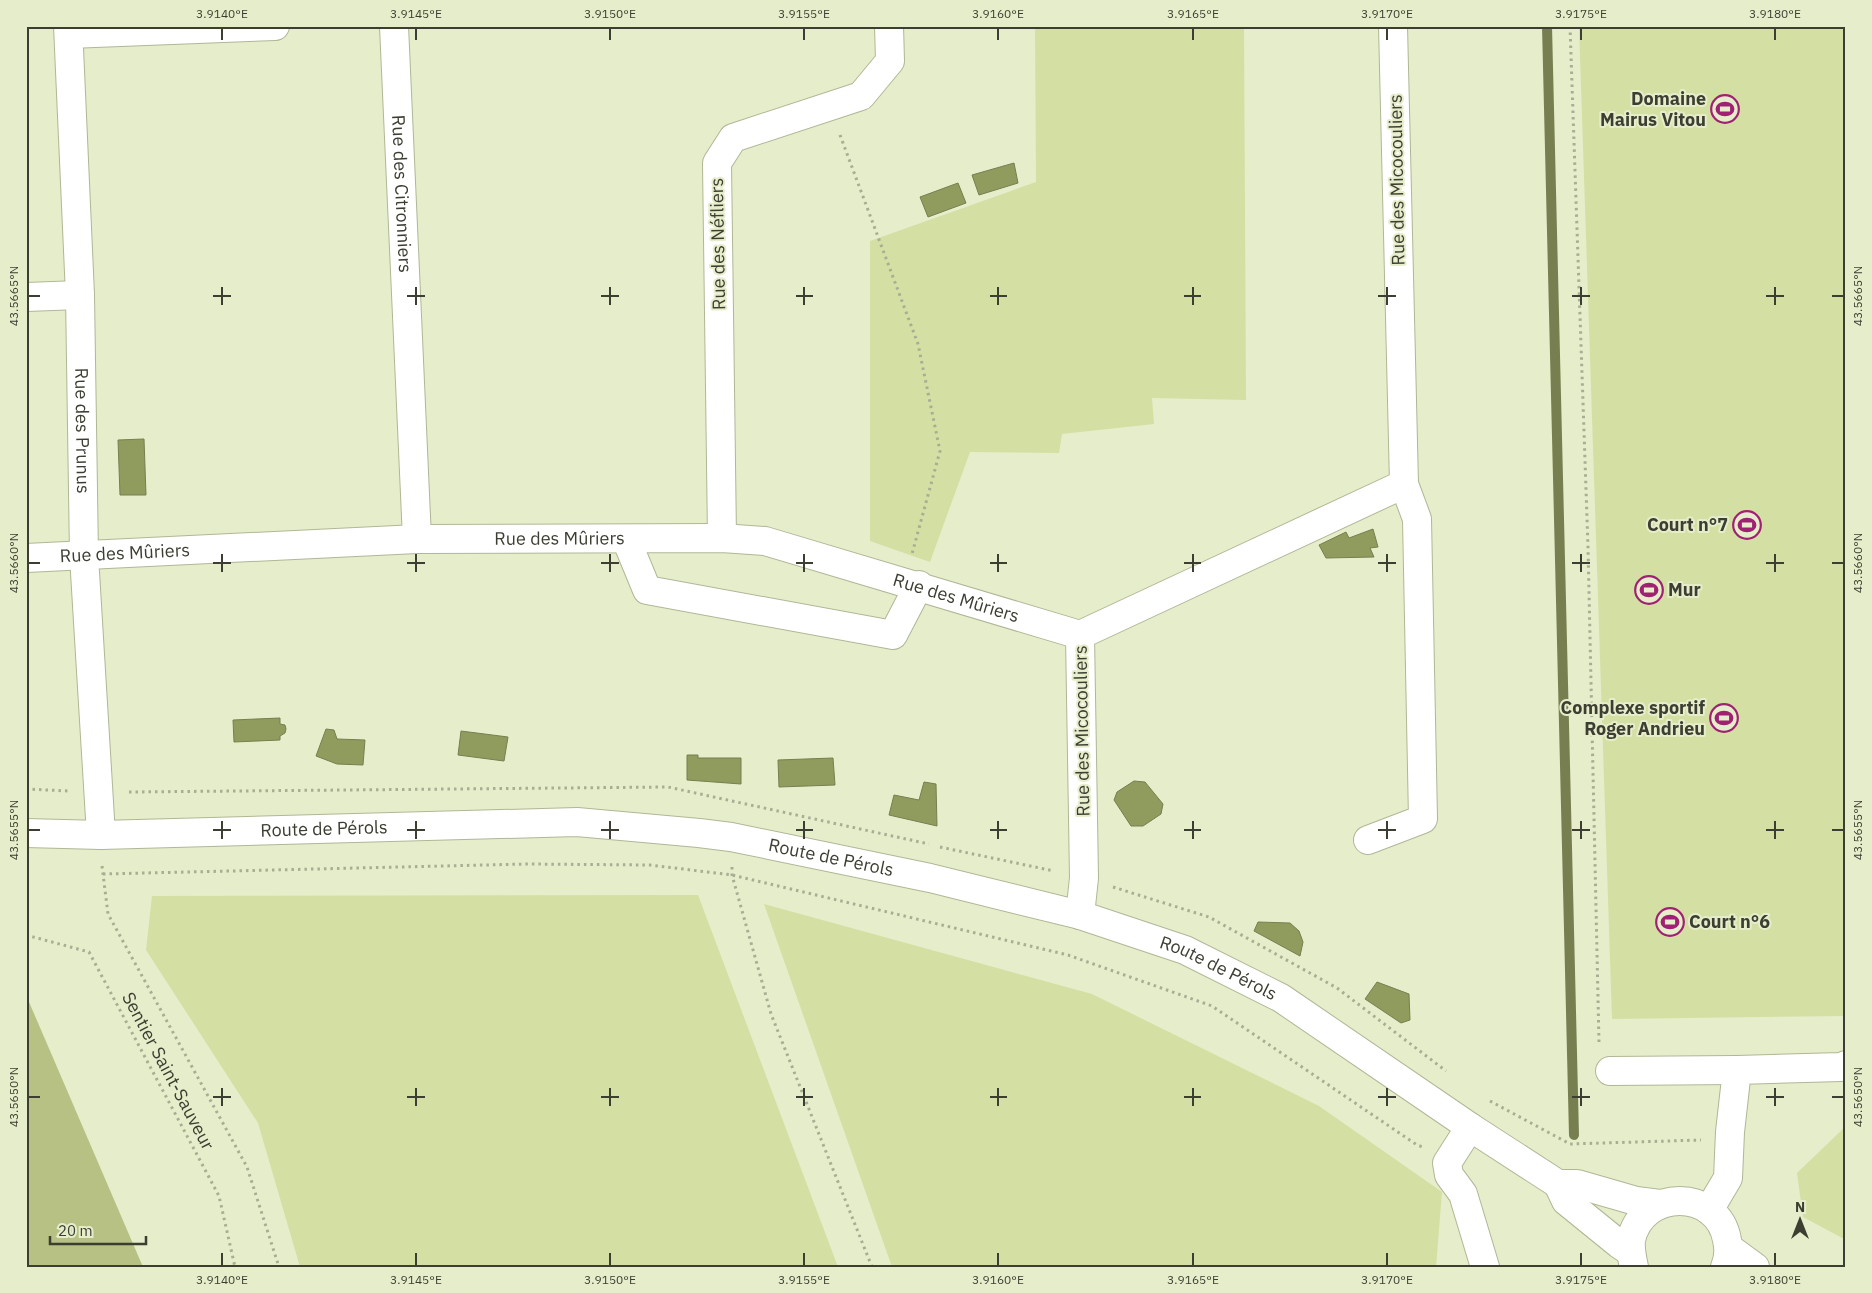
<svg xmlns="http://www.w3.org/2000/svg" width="1872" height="1293" font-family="'IBM Plex Sans',sans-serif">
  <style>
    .green { fill: #d4dfa3 }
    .forest { fill: #b6c183 }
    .water { fill: #909b5e; stroke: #777f50 }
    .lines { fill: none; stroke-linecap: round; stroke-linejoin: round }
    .stream { stroke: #777f50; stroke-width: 10 }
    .minor-casing { stroke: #b0b796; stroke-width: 30 }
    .path { stroke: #a8ad93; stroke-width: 3; stroke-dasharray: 2.5 4; stroke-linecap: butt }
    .minor { stroke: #fff; stroke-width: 28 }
    .ticks { fill: none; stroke: #3c3e31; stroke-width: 2 }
    .labels { text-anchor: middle; stroke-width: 4; stroke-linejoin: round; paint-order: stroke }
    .poi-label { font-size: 18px; font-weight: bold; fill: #3c3e31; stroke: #e6edcb; text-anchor: end }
    .street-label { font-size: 18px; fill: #3c3e31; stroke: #e6edcb }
    .neatline { fill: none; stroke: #3c3e31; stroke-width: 2 }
    .ticks-label { font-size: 12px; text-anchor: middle; fill: #3c3e31 }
  </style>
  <rect width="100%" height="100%" fill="#e6edcb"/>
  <g class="green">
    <polygon points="1035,26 1244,26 1246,400 1152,398 1154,424 1062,434 1059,453 970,452 930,562 870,541 870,241 1036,182"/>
    <polygon points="1579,26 1846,26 1846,1016 1612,1019"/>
    <polygon points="698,895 838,1267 300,1267 258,1123 146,950 152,896"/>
    <polygon points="764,904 1092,994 1319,1106 1442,1192 1436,1267 892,1267"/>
    <polygon points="1846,1126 1846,1240 1803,1217 1797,1173"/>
  </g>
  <polygon class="forest" points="26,995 143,1267 26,1267"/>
  <g class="water">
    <polygon points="1014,163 1018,183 979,195 972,175"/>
    <polygon points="958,183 966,203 928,217 920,197"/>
    <polygon points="144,439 146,495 120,495 118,440"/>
    <polygon points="1373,529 1378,547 1370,548 1374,557 1326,558 1319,545 1346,532 1349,538"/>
    <polygon points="280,718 280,724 285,725 286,729 285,733 280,736 280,740 234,742 233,720"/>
    <polygon points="326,729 334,730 337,739 365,740 363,765 337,764 316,756"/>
    <polygon points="461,731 508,737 504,761 458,755"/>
    <polygon points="687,755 698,755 698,758 741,758 741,784 687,780"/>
    <polygon points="833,758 835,785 779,787 778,760"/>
    <polygon points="1134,781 1145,782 1163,804 1161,814 1143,826 1131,826 1114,800 1117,792"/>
    <polygon points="924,782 936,784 937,826 889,815 894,795 919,800"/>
    <polygon points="1258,922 1290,923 1299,931 1303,942 1300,956 1254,931"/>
    <polygon points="1377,982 1409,994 1410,1020 1401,1023 1365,999"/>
  </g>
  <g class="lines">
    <polyline class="stream" points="1547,26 1574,1135"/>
    <defs>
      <g id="minor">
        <path id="s1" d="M 68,26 L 80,295 L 84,556 L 101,835"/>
        <path id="s2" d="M 394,26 L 417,539"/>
        <polyline points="69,34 275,26"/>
        <polyline points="26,297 80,295"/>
        <polyline points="722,538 717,163 733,138 861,96 890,61 889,26"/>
        <polyline points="626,539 647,590 893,635 919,585"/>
        <path id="s3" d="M 26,558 L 417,539 L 722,538 L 765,541 L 1080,635"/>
        <path id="s4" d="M 26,833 L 101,835 L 577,822 L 699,833 L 731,837 L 930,878 L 1080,915 L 1185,950 L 1281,998 L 1470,1127 L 1558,1184 L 1577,1184 L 1636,1201 L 1660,1204"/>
        <polyline points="1368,840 1423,819 1417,519 1404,484"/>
        <polyline points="1080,915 1084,878 1080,635 1404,484 1393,26"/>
        <polyline points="1610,1071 1737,1070"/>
        <polyline points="1470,1127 1447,1163 1449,1175 1463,1194 1485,1267"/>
        <polyline points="1558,1184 1566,1201 1619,1244 1631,1252"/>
        <polyline points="1709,1210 1728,1178 1730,1132 1737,1070 1841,1067 1846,1065"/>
        <polyline points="1729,1248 1755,1267"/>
        <path d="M 1634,1267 C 1632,1258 1630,1249 1631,1240 C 1642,1188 1718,1188 1727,1240 C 1729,1249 1729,1258 1725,1267"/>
      </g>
    </defs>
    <use href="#minor" class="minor-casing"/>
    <g class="path">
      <polyline points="1570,26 1588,547 1599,1043"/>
      <polyline points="840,135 918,344 940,451 912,554"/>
      <polyline points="26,789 68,791"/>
      <polyline points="129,792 668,787 929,844"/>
      <polyline points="940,847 1054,871"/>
      <polyline points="102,866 108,914 247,1167 279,1267"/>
      <polyline points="732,867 732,875 771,1014 872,1267"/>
      <polyline points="103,874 527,864 650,865 732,875 1068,955 1212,1006 1417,1145 1423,1147"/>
      <polyline points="1113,887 1209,917 1337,988 1446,1071"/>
      <polyline points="26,935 89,952 219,1196 235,1267"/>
      <polyline points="1490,1101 1570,1144 1701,1140"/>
    </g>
    <use href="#minor" class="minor"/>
  </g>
  <path class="ticks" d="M 222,28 L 222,40M 416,28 L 416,40M 610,28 L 610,40M 804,28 L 804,40M 998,28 L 998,40M 1193,28 L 1193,40M 1387,28 L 1387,40M 1581,28 L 1581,40M 1775,28 L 1775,40M 222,287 L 222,305M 416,287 L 416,305M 610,287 L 610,305M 804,287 L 804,305M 998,287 L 998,305M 1193,287 L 1193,305M 1387,287 L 1387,305M 1581,287 L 1581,305M 1775,287 L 1775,305M 28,296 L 40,296M 213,296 L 231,296M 407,296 L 425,296M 601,296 L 619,296M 796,296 L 813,296M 990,296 L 1007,296M 1184,296 L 1201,296M 1378,296 L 1396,296M 1572,296 L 1590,296M 1766,296 L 1784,296M 1832,296 L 1844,296M 222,554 L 222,572M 416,554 L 416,572M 610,554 L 610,572M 804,554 L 804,572M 998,554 L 998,572M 1193,554 L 1193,572M 1387,554 L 1387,572M 1581,554 L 1581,572M 1775,554 L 1775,572M 28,563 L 40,563M 213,563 L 231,563M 407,563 L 425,563M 601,563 L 619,563M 796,563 L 813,563M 990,563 L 1007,563M 1184,563 L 1201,563M 1378,563 L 1396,563M 1572,563 L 1590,563M 1766,563 L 1784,563M 1832,563 L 1844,563M 222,821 L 222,839M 416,821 L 416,839M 610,821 L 610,839M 804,821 L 804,839M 998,821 L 998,839M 1193,821 L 1193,839M 1387,821 L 1387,839M 1581,821 L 1581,839M 1775,821 L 1775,839M 28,830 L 40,830M 213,830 L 231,830M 407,830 L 425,830M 601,830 L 619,830M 796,830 L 813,830M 990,830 L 1007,830M 1184,830 L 1201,830M 1378,830 L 1396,830M 1572,830 L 1590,830M 1766,830 L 1784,830M 1832,830 L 1844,830M 222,1088 L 222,1106M 416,1088 L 416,1106M 610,1088 L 610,1106M 804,1088 L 804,1106M 998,1088 L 998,1106M 1193,1088 L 1193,1106M 1387,1088 L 1387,1106M 1581,1088 L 1581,1106M 1775,1088 L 1775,1106M 28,1097 L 40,1097M 213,1097 L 231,1097M 407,1097 L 425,1097M 601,1097 L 619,1097M 796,1097 L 813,1097M 990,1097 L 1007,1097M 1184,1097 L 1201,1097M 1378,1097 L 1396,1097M 1572,1097 L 1590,1097M 1766,1097 L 1784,1097M 1832,1097 L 1844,1097M 222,1253 L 222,1266M 416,1253 L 416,1266M 610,1253 L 610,1266M 804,1253 L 804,1266M 998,1253 L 998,1266M 1193,1253 L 1193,1266M 1387,1253 L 1387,1266M 1581,1253 L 1581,1266M 1775,1253 L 1775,1266"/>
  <defs>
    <symbol id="stadium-ring" viewBox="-11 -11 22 22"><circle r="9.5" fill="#e6edcb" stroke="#a02073" stroke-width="1.5"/><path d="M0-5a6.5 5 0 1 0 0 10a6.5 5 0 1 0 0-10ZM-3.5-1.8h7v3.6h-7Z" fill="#a02073"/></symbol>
  </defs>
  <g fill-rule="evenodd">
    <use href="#stadium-ring" x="1709" y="93" width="32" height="32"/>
    <use href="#stadium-ring" x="1731" y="509" width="32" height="32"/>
    <use href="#stadium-ring" x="1633" y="574" width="32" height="32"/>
    <use href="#stadium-ring" x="1708" y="702" width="32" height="32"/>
    <use href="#stadium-ring" x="1654" y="906" width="32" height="32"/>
  </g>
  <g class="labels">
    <g class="poi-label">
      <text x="1706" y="105">Domaine<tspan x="1706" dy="21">Mairus Vitou</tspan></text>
      <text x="1728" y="531">Court n°7</text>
      <text x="1668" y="596" text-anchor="start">Mur</text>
      <text x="1705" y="714">Complexe sportif<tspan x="1705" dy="21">Roger Andrieu</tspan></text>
      <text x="1689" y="928" text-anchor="start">Court n°6</text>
    </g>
    <g class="street-label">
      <text transform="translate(1397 180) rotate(-91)" y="6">Rue des Micocouliers</text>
      <text dy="6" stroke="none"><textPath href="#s2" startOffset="168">Rue des Citronniers</textPath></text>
      <text transform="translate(718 244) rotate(-91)" y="6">Rue des Néfliers</text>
      <text dy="6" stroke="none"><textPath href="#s1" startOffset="405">Rue des Prunus</textPath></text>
      <text dy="6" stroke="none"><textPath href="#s3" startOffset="534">Rue des Mûriers</textPath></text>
      <text dy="6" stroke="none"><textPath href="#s3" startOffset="99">Rue des Mûriers</textPath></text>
      <text dy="6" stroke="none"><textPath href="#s3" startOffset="939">Rue des Mûriers</textPath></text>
      <text transform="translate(1082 731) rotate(-91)" y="6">Rue des Micocouliers</text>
      <text dy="6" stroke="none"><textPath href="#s4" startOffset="298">Route de Pérols</textPath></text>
      <text dy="6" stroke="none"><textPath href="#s4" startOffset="808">Route de Pérols</textPath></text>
      <text dy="6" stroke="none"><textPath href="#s4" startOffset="1212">Route de Pérols</textPath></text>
      <text transform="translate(168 1071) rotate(62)" y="6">Sentier Saint-Sauveur</text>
    </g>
  </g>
  <rect width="1872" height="1293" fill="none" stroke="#e6edcb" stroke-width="55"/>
  <g transform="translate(1800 1220)" stroke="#e6edcb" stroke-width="4" paint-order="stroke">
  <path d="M0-4L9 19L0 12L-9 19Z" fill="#3c3e31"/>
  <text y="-8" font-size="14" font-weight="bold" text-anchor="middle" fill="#3c3e31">N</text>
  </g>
  <path d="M50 1236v8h96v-8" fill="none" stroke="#3c3e31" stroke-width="2.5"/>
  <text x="58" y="1236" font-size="15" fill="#3c3e31" stroke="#e6edcb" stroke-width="4" paint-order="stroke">20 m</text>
  <rect x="28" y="28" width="1816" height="1238" class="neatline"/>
  <g class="ticks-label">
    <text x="222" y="18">3.9140°E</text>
    <text x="416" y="18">3.9145°E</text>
    <text x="610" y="18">3.9150°E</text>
    <text x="804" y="18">3.9155°E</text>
    <text x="998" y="18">3.9160°E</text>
    <text x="1193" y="18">3.9165°E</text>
    <text x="1387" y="18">3.9170°E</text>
    <text x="1581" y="18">3.9175°E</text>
    <text x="1775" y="18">3.9180°E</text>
    <text transform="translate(14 296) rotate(-90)" y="4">43.5665°N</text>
    <text transform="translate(1858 296) rotate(-90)" y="4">43.5665°N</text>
    <text transform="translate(14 563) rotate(-90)" y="4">43.5660°N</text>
    <text transform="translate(1858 563) rotate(-90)" y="4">43.5660°N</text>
    <text transform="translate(14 830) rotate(-90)" y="4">43.5655°N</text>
    <text transform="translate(1858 830) rotate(-90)" y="4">43.5655°N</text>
    <text transform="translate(14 1097) rotate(-90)" y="4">43.5650°N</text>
    <text transform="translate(1858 1097) rotate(-90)" y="4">43.5650°N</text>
    <text x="222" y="1284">3.9140°E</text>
    <text x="416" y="1284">3.9145°E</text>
    <text x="610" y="1284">3.9150°E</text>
    <text x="804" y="1284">3.9155°E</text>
    <text x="998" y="1284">3.9160°E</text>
    <text x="1193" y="1284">3.9165°E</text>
    <text x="1387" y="1284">3.9170°E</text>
    <text x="1581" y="1284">3.9175°E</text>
    <text x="1775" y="1284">3.9180°E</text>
  </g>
</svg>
